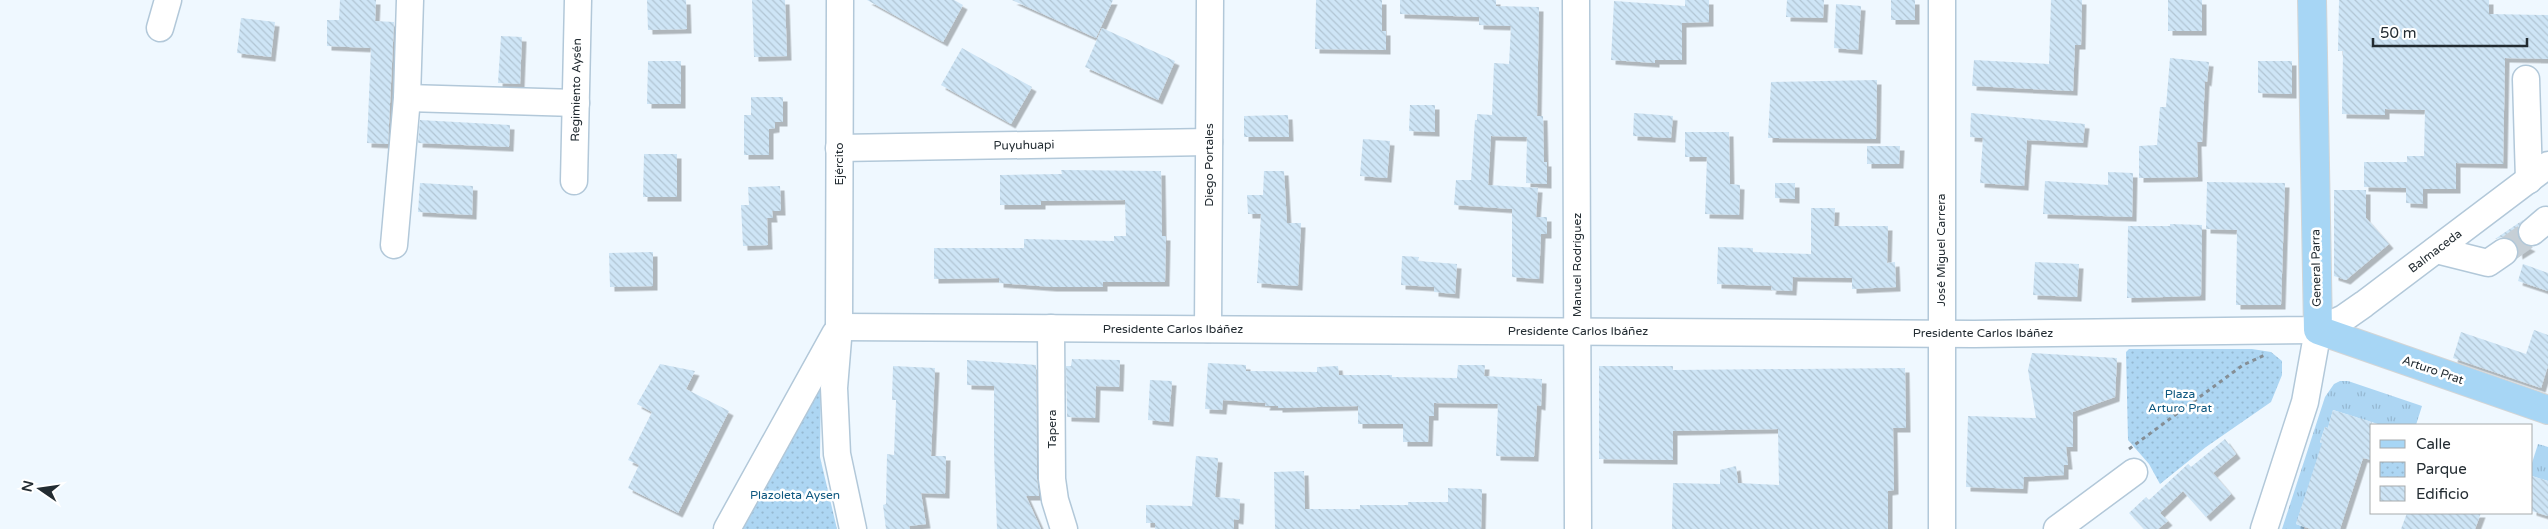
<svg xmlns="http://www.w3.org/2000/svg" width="2548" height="529" font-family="'Varela Round',sans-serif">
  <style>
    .grass { fill: url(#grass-tufts) }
    .park { fill: url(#park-dots) }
    .building { fill: url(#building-back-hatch); filter: url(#shadow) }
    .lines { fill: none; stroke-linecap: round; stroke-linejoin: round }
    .minor-tunnel { stroke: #c6cfd6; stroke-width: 26; stroke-dasharray: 26 13; stroke-linecap: butt }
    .minor-casing { stroke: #b2c8d9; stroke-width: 29 }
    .major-casing { stroke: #d3d5d6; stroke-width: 30 }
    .path { stroke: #858e95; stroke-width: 3; stroke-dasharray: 4 4; stroke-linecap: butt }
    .minor { stroke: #fff; stroke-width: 26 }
    .major { stroke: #a7d6f5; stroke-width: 28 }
    .labels { text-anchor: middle; stroke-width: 5; stroke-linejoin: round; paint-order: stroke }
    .street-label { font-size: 12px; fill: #232c32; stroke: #fff }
    .park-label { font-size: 12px; fill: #0d577f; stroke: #fff }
  </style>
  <defs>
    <pattern id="grass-tufts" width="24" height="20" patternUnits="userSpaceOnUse" patternTransform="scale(1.25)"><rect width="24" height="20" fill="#add6f3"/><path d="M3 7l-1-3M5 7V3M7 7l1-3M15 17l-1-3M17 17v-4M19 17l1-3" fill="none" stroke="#95b8d1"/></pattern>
    <pattern id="park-dots" width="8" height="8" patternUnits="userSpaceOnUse" patternTransform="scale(1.25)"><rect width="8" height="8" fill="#add6f3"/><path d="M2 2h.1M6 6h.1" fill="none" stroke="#95b8d1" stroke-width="1.8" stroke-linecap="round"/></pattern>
    <pattern id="building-back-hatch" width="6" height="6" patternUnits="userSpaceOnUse" patternTransform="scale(1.25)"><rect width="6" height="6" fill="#cee5f6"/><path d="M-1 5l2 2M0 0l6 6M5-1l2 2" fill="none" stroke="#b1c5d3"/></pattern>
    <filter id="shadow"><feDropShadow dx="4.5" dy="4.5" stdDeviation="0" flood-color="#0004"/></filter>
  </defs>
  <rect width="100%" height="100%" fill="#eff8ff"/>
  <g class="grass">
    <polygon points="2340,381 2348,381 2422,406 2416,425 2381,425 2333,410 2328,428 2325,427 2320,442 2323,444 2296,524 2304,527 2304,529 2282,529 2325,397 2334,384"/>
    <polygon points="2538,444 2548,447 2548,481 2532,476 2532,463"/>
  </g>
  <g class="park">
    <polygon points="2129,349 2252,349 2271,352 2282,361 2282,375 2271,402 2206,447 2160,484 2149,464 2128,440 2126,352"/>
    <polygon points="821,382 820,457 837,529 739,529"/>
  </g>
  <g class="building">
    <polygon points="340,0 376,0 375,21 394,22 388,144 367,143 371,48 327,46 327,20 339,20"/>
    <polygon points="647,0 686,0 687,29 648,30"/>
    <polygon points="752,0 785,0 787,56 754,57"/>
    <polygon points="867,0 954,0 963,5 943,42"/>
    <polygon points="1012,0 1113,0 1096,38"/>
    <polygon points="1316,0 1382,0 1382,31 1386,31 1386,50 1315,49"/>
    <polygon points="1400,0 1496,0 1496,6 1539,7 1537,116 1543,116 1544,162 1547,162 1547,184 1526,183 1527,137 1491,136 1488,185 1538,188 1536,217 1547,217 1547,234 1541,234 1539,279 1512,277 1512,209 1454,205 1456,180 1471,180 1475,120 1477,120 1477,114 1492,115 1494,63 1509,64 1511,26 1479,25 1479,17 1400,14"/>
    <polygon points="1685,0 1709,0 1709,22 1682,23 1682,60 1655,60 1655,63 1611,60 1614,1 1685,6"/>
    <polygon points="1787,0 1824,0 1823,18 1786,17"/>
    <rect x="1891" y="0" width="24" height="20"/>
    <polygon points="2051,0 2082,0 2081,45 2075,45 2073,91 1972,86 1974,60 2049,64"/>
    <rect x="2168" y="0" width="34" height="31"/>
    <polygon points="2339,0 2489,0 2489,14 2548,15 2548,59 2505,58 2503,164 2456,163 2456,189 2423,189 2423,204 2406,203 2406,188 2364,187 2364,162 2407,162 2407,156 2424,156 2425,110 2385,109 2385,115 2342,114 2343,51 2338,51"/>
    <polygon points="1836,4 1861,6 1858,50 1834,48"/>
    <polygon points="241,18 275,22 271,57 237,53"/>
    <polygon points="1102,28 1175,61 1158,100 1085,67"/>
    <polygon points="501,36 522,37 520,84 498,83"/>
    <polygon points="962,48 1032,87 1011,124 941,85"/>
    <polygon points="2170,58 2209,62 2207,82 2205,81 2202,142 2197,142 2198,177 2139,178 2139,146 2157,145 2160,107 2166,107"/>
    <polygon points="648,61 681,61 681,104 647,104"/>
    <polygon points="2258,61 2292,61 2292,94 2258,93"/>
    <polygon points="1877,80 1876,139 1768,138 1771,82"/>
    <polygon points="751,97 783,97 783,122 775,122 775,128 769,129 769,155 744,155 744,115 751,115"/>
    <polygon points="1410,105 1435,105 1435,132 1409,131"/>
    <polygon points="1634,113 1673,116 1671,138 1633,136"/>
    <polygon points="1971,113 2085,124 2083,143 2027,140 2024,186 1980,183 1983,138 1970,137"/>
    <polygon points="1288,115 1289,137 1244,137 1244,116"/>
    <polygon points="420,120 510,125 509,147 418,143"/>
    <polygon points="1685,132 1729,132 1730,184 1740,185 1739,215 1705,214 1707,157 1685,157"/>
    <polygon points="1363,139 1390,141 1387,178 1360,176"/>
    <polygon points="1867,146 1900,146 1899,164 1867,164"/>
    <polygon points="644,154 677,154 677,197 643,197"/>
    <polygon points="1061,170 1161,171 1162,236 1166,236 1165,282 1103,282 1103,287 1052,287 999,283 999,278 934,279 934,248 1024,248 1024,239 1114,241 1114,236 1126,236 1125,200 1041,201 1041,205 1000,205 1000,175 1062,174"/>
    <polygon points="1264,171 1284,171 1287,223 1301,223 1298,286 1257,283 1261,214 1248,214 1247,195 1263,195"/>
    <polygon points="2108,172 2133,173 2132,217 2043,214 2045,181 2108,185"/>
    <polygon points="2207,182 2285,183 2281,305 2236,305 2237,230 2206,229"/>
    <polygon points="420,183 473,186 472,215 418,212"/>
    <polygon points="1775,183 1795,183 1795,199 1775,198"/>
    <polygon points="780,186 781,211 772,211 773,218 767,218 768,245 743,246 741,205 749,205 748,187"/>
    <polygon points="2334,190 2366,190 2366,218 2389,244 2346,280 2334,276"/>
    <polygon points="1811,208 1835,208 1834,226 1888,226 1887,263 1895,262 1896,287 1852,289 1852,278 1793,277 1792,291 1771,290 1772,286 1717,284 1718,247 1753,248 1753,252 1811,254"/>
    <polygon points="2523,220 2518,227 2517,235 2521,242 2531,247 2518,255 2517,244 2511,239 2503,237 2495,239"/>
    <polygon points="2170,224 2202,225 2201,296 2127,298 2128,226 2170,226"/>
    <polygon points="653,252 653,286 610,287 609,253"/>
    <polygon points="1402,256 1419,257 1418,261 1457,264 1455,294 1434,292 1434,287 1401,285"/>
    <polygon points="2035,262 2079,264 2077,297 2033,295"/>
    <polygon points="2523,264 2548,273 2548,291 2518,281"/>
    <polygon points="2534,330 2548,335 2548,366 2541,388 2453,358 2461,332 2526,354"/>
    <polygon points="2032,353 2117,358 2115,397 2073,412 2073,447 2066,447 2068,465 2064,465 2064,475 2024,477 2023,489 1966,487 1968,416 2036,418 2028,370"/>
    <polygon points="1072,359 1120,360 1119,387 1096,386 1095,418 1067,417 1066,366 1071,366"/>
    <polygon points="967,360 1036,365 1037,479 1039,496 1026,496 1041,529 997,529 994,453 994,386 967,385"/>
    <polygon points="1208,363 1246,365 1246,371 1317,372 1317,367 1338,366 1339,375 1392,375 1392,377 1457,378 1458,365 1485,365 1484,376 1542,379 1541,406 1537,405 1534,457 1496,456 1498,404 1434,403 1434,416 1429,416 1428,442 1403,442 1403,424 1358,424 1358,406 1278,408 1278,406 1265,406 1266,403 1223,400 1222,410 1205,409"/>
    <polygon points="660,364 695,371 686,389 729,411 678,513 628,488 639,465 628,460 652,412 637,404"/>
    <polygon points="893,366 935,368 931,456 946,456 945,494 921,493 926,524 909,526 910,529 886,529 883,505 886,504 887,454 894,455 896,400 892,400"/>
    <polygon points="1599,366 1673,366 1673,370 1905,368 1906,428 1893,428 1894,490 1888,491 1888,529 1672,529 1673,483 1720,484 1720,470 1736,466 1738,483 1779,485 1778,429 1673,431 1673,460 1599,459"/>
    <polygon points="1150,380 1172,381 1169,422 1148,420"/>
    <polygon points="2333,410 2372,422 2372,460 2363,458 2340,529 2311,529 2296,524 2322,443 2320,443 2325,427 2328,428"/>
    <polygon points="2225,439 2236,454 2213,473 2231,494 2206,517 2183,491 2160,513 2168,521 2158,529 2144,529 2129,513 2146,497 2149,500 2188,464 2191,467"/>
    <polygon points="1196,456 1218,458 1215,497 1240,499 1239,520 1234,519 1234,529 1155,529 1155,523 1146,523 1146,505 1192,506"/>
    <polygon points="1304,471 1305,509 1360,509 1360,505 1408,505 1408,502 1448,502 1448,488 1482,489 1481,529 1275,529 1274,472"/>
    <polygon points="2532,476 2548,481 2548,516 2532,511"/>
    <polygon points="2407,513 2481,513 2475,529 2401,529"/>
  </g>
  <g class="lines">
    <polyline class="minor-tunnel" points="2504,252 2532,232"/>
    <defs>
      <g id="minor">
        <polyline points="840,0 839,327 834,388 837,454 853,529"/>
        <polyline points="1576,0 1578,529"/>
        <polyline points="160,28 168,0"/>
        <polyline points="2526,79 2529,180"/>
        <polyline points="407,98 576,103"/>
        <polyline points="839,148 1209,142"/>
        <polyline points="574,181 578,0"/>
        <polyline points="2532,232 2546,220"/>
        <polyline points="394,245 407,98 410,0"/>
        <polyline points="2436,250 2488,263 2504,252"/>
        <polyline points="839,327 1974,334 2318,330 2344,318 2364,304 2548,165"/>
        <polyline points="1051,328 1052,479 1055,500 1064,529"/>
        <polyline points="1208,329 1210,0"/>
        <polyline points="727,529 835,334"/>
        <polyline points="1942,529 1942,0"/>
        <polyline points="2057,529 2134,472"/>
        <polyline points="2264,529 2305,402 2318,330"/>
      </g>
      <polyline id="major" points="2312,0 2318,330 2548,410"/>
    </defs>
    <use href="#minor" class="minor-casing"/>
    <use href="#major" class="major-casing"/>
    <polyline class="path" points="2129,449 2243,365 2265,355"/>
    <use href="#minor" class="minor"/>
    <use href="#major" class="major"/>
  </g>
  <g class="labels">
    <g class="street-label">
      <text transform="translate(576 90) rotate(-89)" y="4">Regimiento Aysén</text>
      <text transform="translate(1024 145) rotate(-1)" y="4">Puyuhuapi</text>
      <text transform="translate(839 164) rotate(-90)" y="4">Ejército</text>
      <text transform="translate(1209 165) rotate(-90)" y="4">Diego Portales</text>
      <text transform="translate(1941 250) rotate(-90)" y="4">José Miguel Carrera</text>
      <text transform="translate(2435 251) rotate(-37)" y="4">Balmaceda</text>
      <text transform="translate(1577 265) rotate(-90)" y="4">Manuel Rodríguez</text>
      <text transform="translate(2316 268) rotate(-91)" y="4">General Parra</text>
      <text x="1173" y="333">Presidente Carlos Ibáñez</text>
      <text x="1578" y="335">Presidente Carlos Ibáñez</text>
      <text x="1983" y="337">Presidente Carlos Ibáñez</text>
      <text transform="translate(2433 370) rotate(19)" y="4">Arturo Prat</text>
      <text transform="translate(1052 429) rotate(-90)" y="4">Tapera</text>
    </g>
    <g class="park-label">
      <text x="2180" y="398">Plaza<tspan x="2180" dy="14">Arturo Prat</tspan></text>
      <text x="795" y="499">Plazoleta Aysen</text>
    </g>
  </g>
  <rect x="2370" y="424" width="162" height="90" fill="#ffffff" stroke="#a7abad"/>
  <rect x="2380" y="440" width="25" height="8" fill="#a7d6f5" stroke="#a7abad"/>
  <text x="2416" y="449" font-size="15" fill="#232c32">Calle</text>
  <rect x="2380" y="462" width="25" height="15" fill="url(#park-dots)" stroke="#a7abad"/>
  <text x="2416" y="474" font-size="15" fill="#232c32">Parque</text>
  <rect x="2380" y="486" width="25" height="15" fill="url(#building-back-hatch)" stroke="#a7abad"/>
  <text x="2416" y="499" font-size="15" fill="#232c32">Edificio</text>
  <g transform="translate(40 489) rotate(283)" stroke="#ffffff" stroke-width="4" paint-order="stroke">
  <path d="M0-4L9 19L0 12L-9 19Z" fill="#232c32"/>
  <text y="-8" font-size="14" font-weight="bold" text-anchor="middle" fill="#232c32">N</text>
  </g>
  <path d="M2373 38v8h154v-8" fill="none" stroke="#232c32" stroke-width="2.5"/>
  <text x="2380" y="38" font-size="15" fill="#232c32" stroke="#ffffff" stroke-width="4" paint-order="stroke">50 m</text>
</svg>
